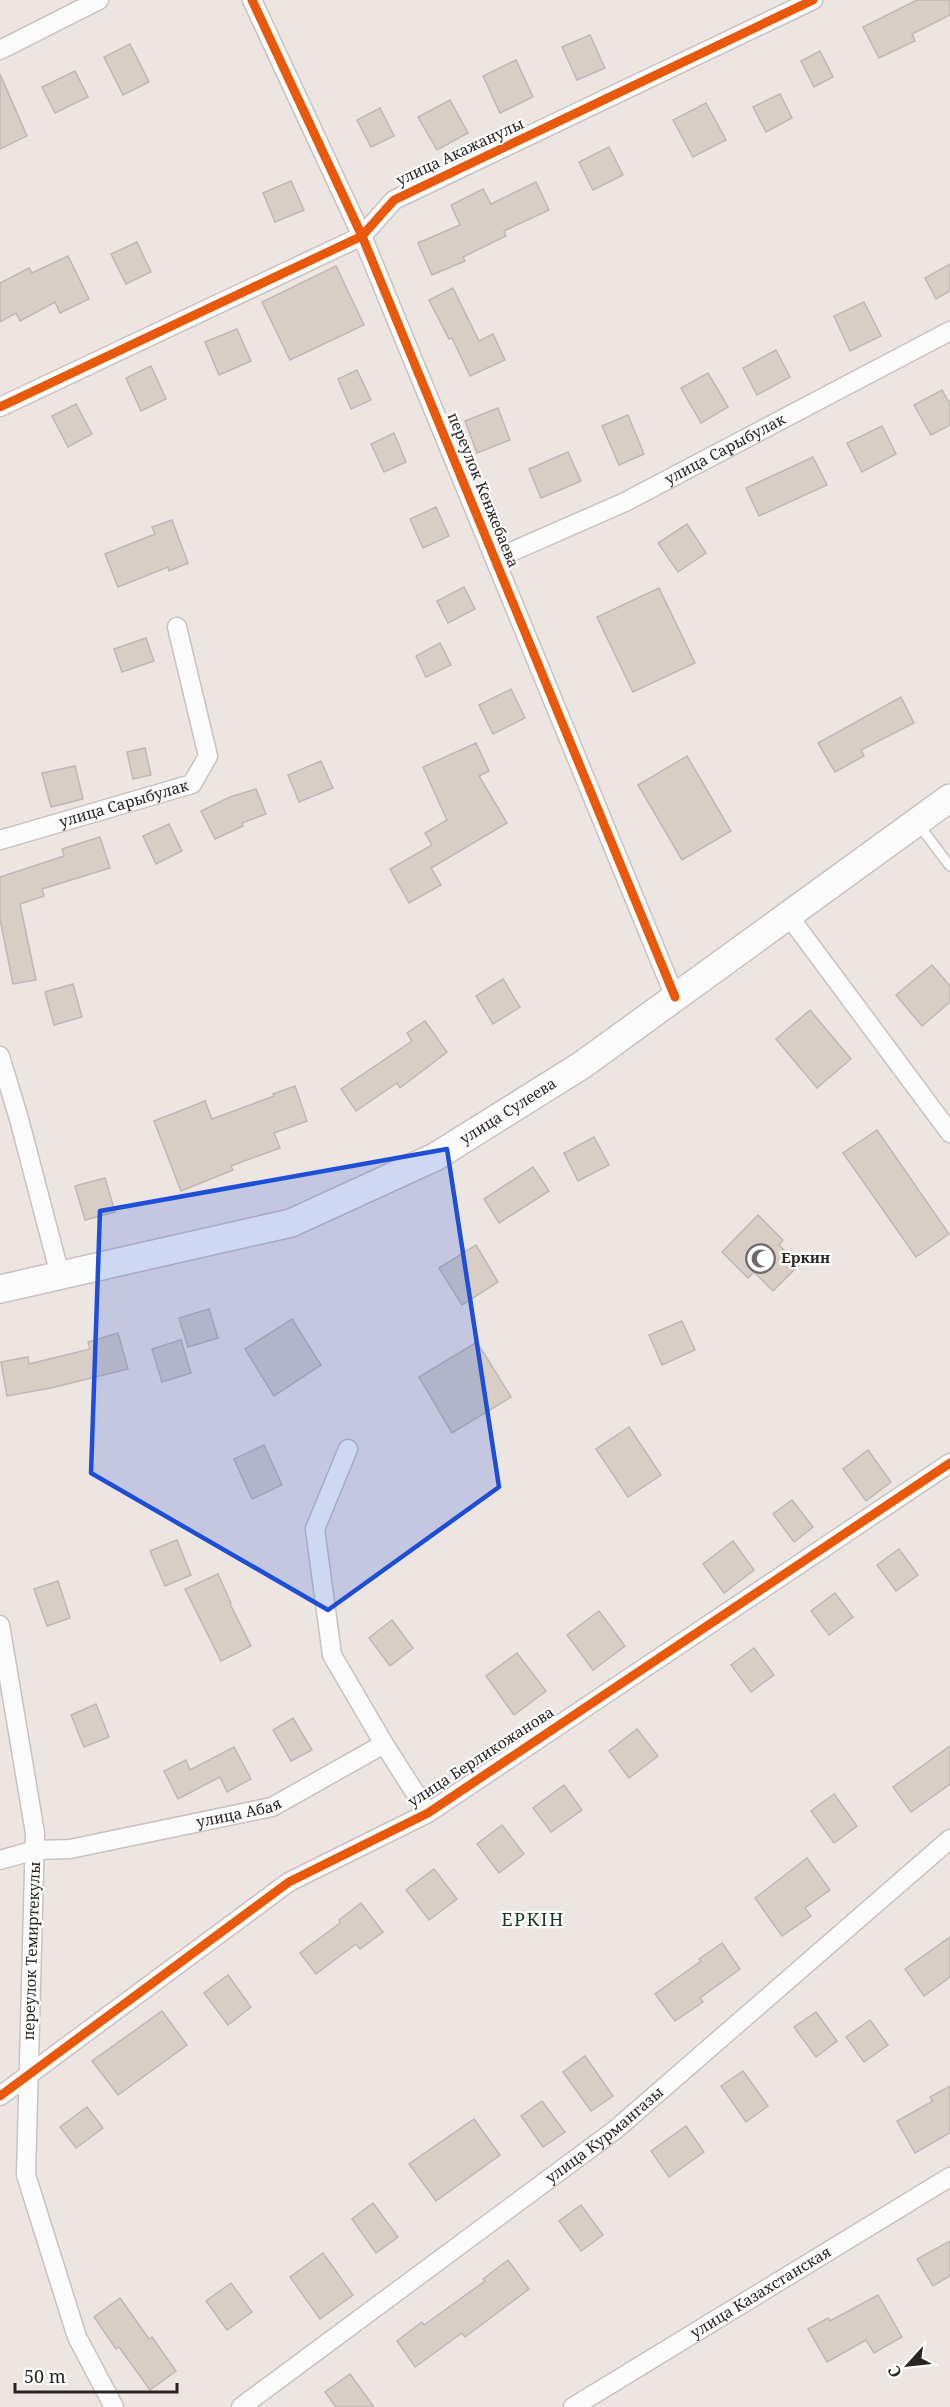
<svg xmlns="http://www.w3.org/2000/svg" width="950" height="2407" font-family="'Noto Serif',serif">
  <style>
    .building { fill: #d8cec6; stroke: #bdb8b5; stroke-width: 1.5 }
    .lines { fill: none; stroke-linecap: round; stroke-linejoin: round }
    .lane-casing { stroke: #c8c2c0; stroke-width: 12 }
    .street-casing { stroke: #c8c2c0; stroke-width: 21 }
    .secondary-casing { stroke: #c8c2c0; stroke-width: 30 }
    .lane { stroke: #fcfbfb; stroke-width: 9 }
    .street { stroke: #fcfbfb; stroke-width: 18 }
    .secondary { stroke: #fcfbfb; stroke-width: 27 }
    .cycleway-casing { stroke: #fff; stroke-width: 13 }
    .cycleway { stroke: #e8590c; stroke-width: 9 }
    .marked { fill: #1d4ed8; fill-opacity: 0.2; stroke: #1d4ed8; stroke-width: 4.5; stroke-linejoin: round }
    .labels { text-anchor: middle; stroke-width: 4.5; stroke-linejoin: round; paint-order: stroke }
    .street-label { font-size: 15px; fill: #2a2523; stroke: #fff }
    .poi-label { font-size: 15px; font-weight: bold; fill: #2a2523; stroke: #fff; text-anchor: start }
    .quarter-label { font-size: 18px; letter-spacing: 1.5px; fill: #123c27; stroke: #fff }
  </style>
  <rect width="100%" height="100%" fill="#ede5e2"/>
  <g class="building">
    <polygon points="917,0 950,0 950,15 912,34 915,41 879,58 863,27"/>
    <polygon points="590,35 605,68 577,80 562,47"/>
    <polygon points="130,44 149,82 123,95 104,57"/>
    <polygon points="820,51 833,77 814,87 801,61"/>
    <polygon points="516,60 533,97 500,113 483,76"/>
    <polygon points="75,71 88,97 55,113 42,87"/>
    <polygon points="0,74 27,136 0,149"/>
    <polygon points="780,94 792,118 766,132 753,107"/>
    <polygon points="450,100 468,133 437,150 418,117"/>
    <polygon points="706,103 726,140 693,157 673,120"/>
    <polygon points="380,108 394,136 371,147 357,120"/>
    <polygon points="609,147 623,175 593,190 579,162"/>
    <polygon points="291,181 304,210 275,222 263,193"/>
    <polygon points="536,182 549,210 504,231 506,236 463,257 465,261 432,275 418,243 460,225 451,205 483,189 491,204"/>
    <polygon points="137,242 151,272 126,284 111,254"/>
    <polygon points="68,256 89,299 60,313 55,302 20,321 16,313 0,322 0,283 29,268 32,273"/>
    <polygon points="950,264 950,291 936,299 925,278"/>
    <polygon points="336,266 364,325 290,360 262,302"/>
    <polygon points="453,288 479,341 493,334 505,360 470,376 452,338 449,339 429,300"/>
    <polygon points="864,302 881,336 850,351 834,316"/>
    <polygon points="237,329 251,361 219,375 205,342"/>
    <polygon points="776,350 790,377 757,395 743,368"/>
    <polygon points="151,366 166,399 141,411 126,378"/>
    <polygon points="357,370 371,400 351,409 338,379"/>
    <polygon points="708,373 728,407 701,423 681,388"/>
    <polygon points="942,390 950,404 950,425 931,435 914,405"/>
    <polygon points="76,404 92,434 68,447 52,416"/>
    <polygon points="498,408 510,440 477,453 465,421"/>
    <polygon points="628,415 644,454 619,465 602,426"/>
    <polygon points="882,426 896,454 862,472 847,443"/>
    <polygon points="394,433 406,462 384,472 371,444"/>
    <polygon points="568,452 581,481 541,498 529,469"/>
    <polygon points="813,457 827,485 759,516 746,488"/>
    <polygon points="436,507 449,536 423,548 410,519"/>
    <polygon points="172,520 188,563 169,571 168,567 118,587 105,554 155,534 152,527"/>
    <polygon points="687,524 706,553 678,572 658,543"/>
    <polygon points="464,587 475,609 448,623 437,601"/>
    <polygon points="659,588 695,663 633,692 597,617"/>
    <polygon points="146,638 154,661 122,672 114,649"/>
    <polygon points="440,643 451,665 426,677 416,656"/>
    <polygon points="511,689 525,718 493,734 479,705"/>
    <polygon points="901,697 914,723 861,750 864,756 835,772 818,743"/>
    <polygon points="476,743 489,771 479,776 507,823 431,868 441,885 409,903 390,869 432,845 425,833 447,820 423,767"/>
    <polygon points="145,748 151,775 133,779 127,752"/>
    <polygon points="687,756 731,831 682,860 638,785"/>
    <polygon points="321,761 333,788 299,802 288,775"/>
    <polygon points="75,766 83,799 51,807 42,773"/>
    <polygon points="256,789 266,814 242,823 243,826 215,839 201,811 230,797"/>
    <polygon points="169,824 182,851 156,864 143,836"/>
    <polygon points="100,837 110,868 42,889 44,896 20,904 36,980 13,984 0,919 0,877 64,856 62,849"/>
    <polygon points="932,965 950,986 950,1002 922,1026 896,995"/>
    <polygon points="503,979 520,1007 493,1024 476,996"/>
    <polygon points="73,984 82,1017 54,1025 45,992"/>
    <polygon points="810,1010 851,1059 817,1088 776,1039"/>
    <polygon points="425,1021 447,1052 400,1088 397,1083 356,1111 341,1089 412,1041 407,1033"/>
    <polygon points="295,1086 307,1121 274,1133 280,1148 231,1166 233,1170 181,1191 154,1121 205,1101 212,1119 274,1096 273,1094"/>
    <polygon points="877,1130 949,1234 916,1257 843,1153"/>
    <polygon points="594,1137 609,1165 578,1181 564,1153"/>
    <polygon points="533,1167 549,1191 499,1223 484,1199"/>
    <polygon points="105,1178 115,1212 85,1220 75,1186"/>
    <polygon points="758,1215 783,1240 779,1245 799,1265 773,1291 754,1272 748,1278 722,1252"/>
    <polygon points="476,1245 498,1282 462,1305 439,1268"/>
    <polygon points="209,1309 218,1338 188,1347 179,1318"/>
    <polygon points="292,1319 321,1365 274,1396 245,1349"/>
    <polygon points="682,1321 695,1350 662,1365 649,1335"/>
    <polygon points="118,1333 128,1369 51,1388 7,1396 1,1362 28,1357 29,1364 90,1349 88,1342"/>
    <polygon points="181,1340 191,1373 162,1382 152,1349"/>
    <polygon points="477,1342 511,1397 452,1433 419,1377"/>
    <polygon points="629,1427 661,1475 628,1497 596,1449"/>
    <polygon points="264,1445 282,1485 252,1499 234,1459"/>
    <polygon points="868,1450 891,1482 866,1501 843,1469"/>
    <polygon points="792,1500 813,1527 794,1542 773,1514"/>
    <polygon points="177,1540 191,1575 165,1586 150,1551"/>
    <polygon points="733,1541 754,1570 724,1593 703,1564"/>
    <polygon points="899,1549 918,1575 896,1591 877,1565"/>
    <polygon points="218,1574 231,1603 230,1604 251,1646 221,1661 185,1589"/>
    <polygon points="58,1581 70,1618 47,1626 34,1589"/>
    <polygon points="835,1593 853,1617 829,1635 811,1611"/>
    <polygon points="599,1611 625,1646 593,1670 567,1635"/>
    <polygon points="392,1620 413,1648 390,1666 369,1638"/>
    <polygon points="754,1648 774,1675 751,1692 731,1665"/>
    <polygon points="517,1653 546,1691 514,1715 486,1676"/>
    <polygon points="96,1704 109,1737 84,1747 71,1715"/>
    <polygon points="293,1718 312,1750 291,1761 273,1730"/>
    <polygon points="637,1729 658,1756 629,1778 609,1751"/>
    <polygon points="950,1746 950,1784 911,1812 893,1787"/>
    <polygon points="234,1747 251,1779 227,1792 220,1777 178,1799 164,1771 186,1760 190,1770"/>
    <polygon points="564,1785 582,1810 551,1832 533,1808"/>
    <polygon points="834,1794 857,1826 834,1843 811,1811"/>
    <polygon points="502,1825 524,1854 499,1873 477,1844"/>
    <polygon points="807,1858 830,1890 805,1908 811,1916 782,1936 755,1898"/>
    <polygon points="434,1869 457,1899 429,1920 406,1890"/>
    <polygon points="361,1903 383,1932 360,1949 356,1944 316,1974 300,1953 340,1923 339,1920"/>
    <polygon points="950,1937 950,1977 924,1996 905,1969"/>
    <polygon points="722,1943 740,1969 700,1998 703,2002 675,2021 655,1994 701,1961 699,1959"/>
    <polygon points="228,1975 251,2007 228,2025 204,1993"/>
    <polygon points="162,2011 187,2045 118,2095 92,2061"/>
    <polygon points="816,2012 837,2041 816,2057 794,2027"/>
    <polygon points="870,2020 888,2045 864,2062 846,2037"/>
    <polygon points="585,2056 613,2096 591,2111 563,2072"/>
    <polygon points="743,2071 768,2106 746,2122 721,2086"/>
    <polygon points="950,2086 950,2133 915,2153 897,2121 933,2101 930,2097"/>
    <polygon points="542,2101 565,2132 543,2147 521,2116"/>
    <polygon points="87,2107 103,2128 76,2148 60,2127"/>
    <polygon points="474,2119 500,2155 436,2201 409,2164"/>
    <polygon points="686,2126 704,2152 669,2177 651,2151"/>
    <polygon points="373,2203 398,2237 376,2253 352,2219"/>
    <polygon points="581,2205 603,2235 581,2251 559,2221"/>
    <polygon points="950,2241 950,2276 933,2286 917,2259"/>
    <polygon points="323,2253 353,2295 320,2319 290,2277"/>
    <polygon points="508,2260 529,2289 465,2337 462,2333 415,2367 397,2341 422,2322 424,2325 485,2281 483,2279"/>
    <polygon points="231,2283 252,2312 227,2330 206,2301"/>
    <polygon points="878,2295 902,2337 874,2353 866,2340 827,2362 808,2329 828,2318 830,2321"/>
    <polygon points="120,2298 149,2339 152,2337 176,2371 150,2390 119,2347 116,2349 94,2317"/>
    <polygon points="350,2374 374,2407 336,2407 325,2392"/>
  </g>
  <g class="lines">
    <defs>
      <polyline id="lane" points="918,824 950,866"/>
      <g id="street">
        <polyline points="252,0 362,236 675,997"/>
        <polyline points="0,50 99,0"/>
        <polyline points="0,407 362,236 394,200 813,0"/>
        <path id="s1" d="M 495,559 L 625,502 L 950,331"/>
        <path id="s2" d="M 0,840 L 192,784 L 208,756 L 177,627"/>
        <polyline points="788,915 950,1133"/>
        <polyline points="0,1056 19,1119 60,1275"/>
        <polyline points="348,1449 315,1529 332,1655 384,1744"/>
        <polyline points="0,1625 35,1833 26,2175 77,2337 114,2407"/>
        <path id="s3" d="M 0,1860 L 35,1850 L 70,1849 L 272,1807 L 384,1744 L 428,1813"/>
        <polyline points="0,2096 289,1882 428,1813 950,1463"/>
        <path id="s4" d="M 241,2407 L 615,2130 L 950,1839"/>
        <path id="s5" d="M 573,2407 L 950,2177"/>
      </g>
      <g id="secondary">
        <path id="s6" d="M 0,1289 L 291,1223 L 435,1157 L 582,1065 L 950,798"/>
      </g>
    </defs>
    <use href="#lane" class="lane-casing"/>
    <use href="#street" class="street-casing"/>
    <use href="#secondary" class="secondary-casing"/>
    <use href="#lane" class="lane"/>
    <use href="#street" class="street"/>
    <use href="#secondary" class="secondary"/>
    <defs>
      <g id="cycleway">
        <polyline points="252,0 362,236 675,997"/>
        <polyline points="0,407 362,236 394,200 813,0"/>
        <polyline points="0,2096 289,1882 428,1813 950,1463"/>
      </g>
    </defs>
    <use href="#cycleway" class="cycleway-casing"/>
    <use href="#cycleway" class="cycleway"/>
  </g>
  <path class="marked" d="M 447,1149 L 499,1487 L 328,1610 L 91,1473 L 100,1211 Z"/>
  <defs>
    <symbol id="mosque-ring" viewBox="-11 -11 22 22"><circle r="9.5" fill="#fff" stroke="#6e6866" stroke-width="1.5"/><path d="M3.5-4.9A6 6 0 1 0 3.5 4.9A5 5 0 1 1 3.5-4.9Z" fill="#6e6866"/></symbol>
  </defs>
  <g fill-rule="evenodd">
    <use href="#mosque-ring" x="744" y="1242" width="33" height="33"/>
  </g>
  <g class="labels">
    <g class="street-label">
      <text transform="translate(460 152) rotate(-25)" y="5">улица Акажанулы</text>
      <text dy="5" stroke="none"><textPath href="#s1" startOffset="255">улица Сарыбулак</textPath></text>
      <text transform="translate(483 490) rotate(68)" y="5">переулок Кенжебаева</text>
      <text dy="5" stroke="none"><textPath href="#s2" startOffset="129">улица Сарыбулак</textPath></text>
      <text dy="5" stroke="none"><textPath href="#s6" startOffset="543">улица Сулеева</textPath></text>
      <text transform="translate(481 1757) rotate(-33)" y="5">улица Берликожанова</text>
      <text dy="5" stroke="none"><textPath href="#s3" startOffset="244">улица Абая</textPath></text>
      <text transform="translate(32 1951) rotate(-88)" y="5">переулок Темиртекулы</text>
      <text dy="5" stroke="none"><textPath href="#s4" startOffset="454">улица Курмангазы</textPath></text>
      <text dy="5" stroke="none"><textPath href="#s5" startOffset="220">улица Казахстанская</textPath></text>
    </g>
    <g class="poi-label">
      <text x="781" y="1263">Еркин</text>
    </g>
    <g class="quarter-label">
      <text x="533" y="1926">ЕРКІН</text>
    </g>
  </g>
  <g transform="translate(908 2365) rotate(243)" stroke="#ffffff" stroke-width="4.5" paint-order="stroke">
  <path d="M0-4.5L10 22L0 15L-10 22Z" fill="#2a2523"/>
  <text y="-9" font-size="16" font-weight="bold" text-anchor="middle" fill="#2a2523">С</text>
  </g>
  <path d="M15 2383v9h162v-9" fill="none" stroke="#2a2523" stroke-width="3"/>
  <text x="24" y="2383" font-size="18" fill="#2a2523" stroke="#ffffff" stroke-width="4.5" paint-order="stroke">50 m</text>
</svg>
